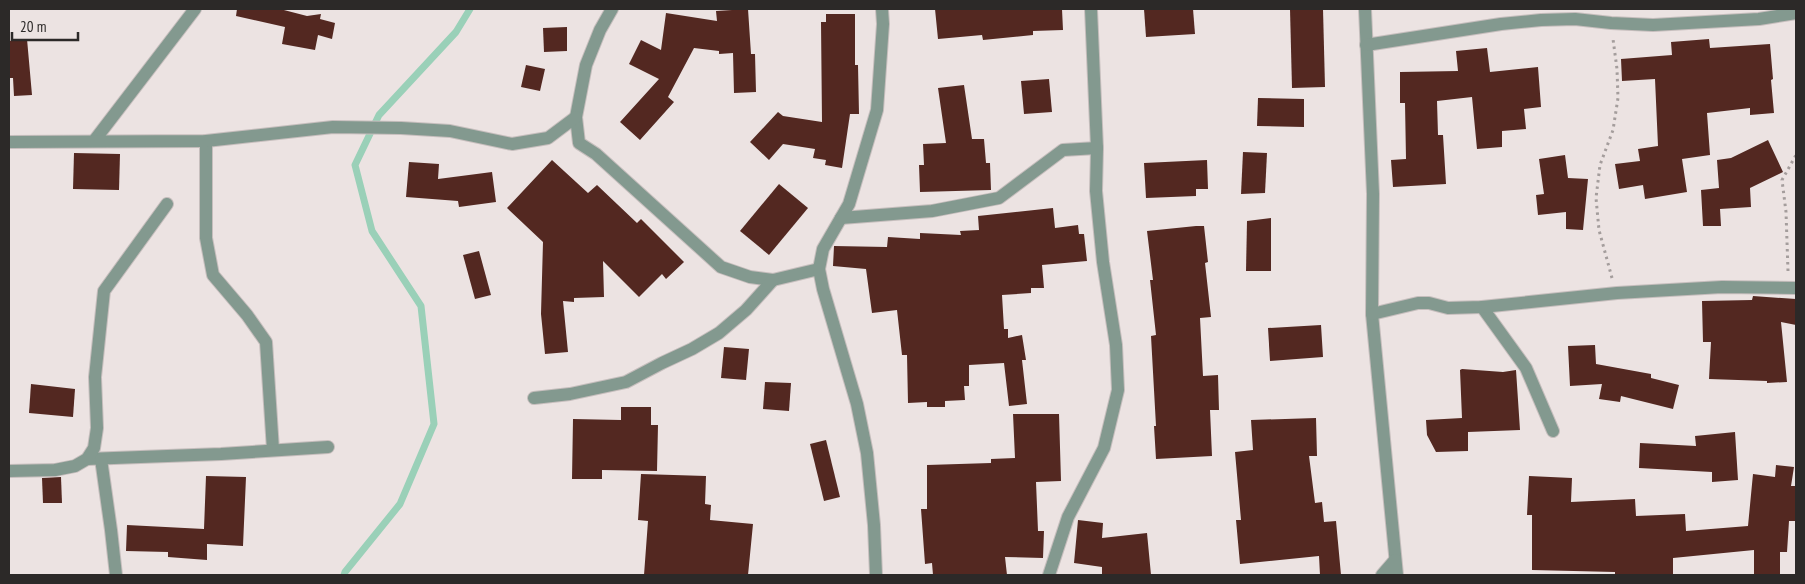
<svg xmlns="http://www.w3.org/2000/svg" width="1805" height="584" font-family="'PT Sans Narrow',sans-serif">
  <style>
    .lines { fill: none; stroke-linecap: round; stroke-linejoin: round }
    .stream { stroke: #9ad0b8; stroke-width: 7 }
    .building { fill: #532821 }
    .minor-casing { stroke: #c6bebd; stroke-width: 14 }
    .path { stroke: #a49d9c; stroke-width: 3; stroke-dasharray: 2.5 4; stroke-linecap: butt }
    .minor { stroke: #83998f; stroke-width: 12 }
  </style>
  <rect width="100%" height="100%" fill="#ece3e2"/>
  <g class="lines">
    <polyline class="stream" points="344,575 345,572 400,504 434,424 421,306 372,231 355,165 379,115 456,32 470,9"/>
  </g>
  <g class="building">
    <polygon points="237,9 280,9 307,16 321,14 320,19 335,23 332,39 318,35 315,50 282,44 285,27 236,16"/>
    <polygon points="748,9 751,54 755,54 756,92 734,93 733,53 719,54 719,51 694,48 668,97 674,102 640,140 620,122 659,79 629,64 641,40 661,50 666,13 717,21 716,11"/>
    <polygon points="935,9 1062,9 1063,30 1033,31 1033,35 983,40 982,35 938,39"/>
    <polygon points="1144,9 1193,9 1195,34 1146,37"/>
    <polygon points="1290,9 1323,9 1325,87 1292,88"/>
    <polygon points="826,14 855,14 855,65 858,65 859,114 850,114 842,168 825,165 826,160 813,158 815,149 783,144 769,160 750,142 778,112 783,116 822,122 821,22 826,22"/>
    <polygon points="567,27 567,51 544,52 543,28"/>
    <polygon points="27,39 32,95 14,96 13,78 9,78 9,41"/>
    <polygon points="1709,39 1710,48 1770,44 1773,79 1771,80 1774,113 1750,115 1750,108 1707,113 1710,155 1682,159 1687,192 1645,199 1643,185 1619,189 1615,164 1640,161 1638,149 1658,146 1655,79 1622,81 1621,59 1672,55 1671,42"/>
    <polygon points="1487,48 1490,72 1538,67 1541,107 1524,109 1526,129 1502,131 1502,147 1477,149 1472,97 1437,101 1438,135 1443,135 1446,184 1393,187 1391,160 1406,159 1405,103 1400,103 1400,72 1458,71 1456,51"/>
    <polygon points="526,65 545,69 540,91 521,87"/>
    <polygon points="1049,79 1052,112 1024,114 1021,81"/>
    <polygon points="964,85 972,139 984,139 986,163 990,163 991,190 920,192 919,165 924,165 923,144 946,143 938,88"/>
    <polygon points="1258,98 1304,99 1304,127 1257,126"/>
    <polygon points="1768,140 1783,172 1750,188 1751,207 1720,209 1721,226 1703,226 1701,190 1719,188 1717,160 1731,158"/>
    <polygon points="1243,152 1267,153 1265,193 1241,194"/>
    <polygon points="74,153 120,154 119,190 73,189"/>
    <polygon points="1565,155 1568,178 1588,179 1583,230 1566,229 1566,212 1538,215 1536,195 1544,194 1539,159"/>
    <polygon points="552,160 588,193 597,185 637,223 641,219 684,262 666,279 662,274 639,297 603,261 604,297 574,298 574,302 563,301 568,352 545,354 541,314 543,242 507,208"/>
    <polygon points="1207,160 1208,189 1196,189 1196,196 1146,198 1144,163"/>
    <polygon points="409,162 439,164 438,179 492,172 496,202 459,207 458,201 406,197"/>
    <polygon points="779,184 808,208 769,255 740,231"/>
    <polygon points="1053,208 1055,228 1078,225 1079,234 1084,234 1087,261 1042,265 1044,288 1031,288 1031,293 1002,295 1004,329 1008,329 1008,338 1022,335 1026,360 1022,360 1027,404 1009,406 1004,363 969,365 969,386 964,386 965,400 945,401 945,407 927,407 927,402 908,403 907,355 902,355 897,310 872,313 866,269 833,266 834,246 887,247 888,237 920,239 920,233 961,235 960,231 979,230 978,216"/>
    <polygon points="1271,218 1271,271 1246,271 1247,221"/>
    <polygon points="1196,226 1204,226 1208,262 1205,263 1211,317 1200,318 1203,376 1218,375 1219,410 1210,410 1212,456 1156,459 1154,426 1156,426 1151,336 1156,335 1150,280 1153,280 1147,231"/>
    <polygon points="479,251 491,295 475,299 463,255"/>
    <polygon points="1753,296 1796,299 1796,325 1781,322 1787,382 1767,383 1767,381 1709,379 1711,342 1703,342 1702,301 1752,300"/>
    <polygon points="1321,325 1323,357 1270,361 1268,328"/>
    <polygon points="1595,345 1596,364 1651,374 1651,378 1679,385 1673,409 1621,396 1620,402 1599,399 1602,384 1570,386 1568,346"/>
    <polygon points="724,347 749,349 746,380 721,378"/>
    <polygon points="1462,369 1503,372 1516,370 1520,430 1468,432 1468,451 1436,452 1427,435 1426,420 1462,418 1460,370"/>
    <polygon points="765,382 791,383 789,411 763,409"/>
    <polygon points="31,384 75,389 73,417 29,413"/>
    <polygon points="621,407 651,407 651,425 658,425 657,471 602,470 602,479 572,479 573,419 621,420"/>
    <polygon points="1013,414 1059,414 1061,481 1036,482 1038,531 1044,531 1043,558 1005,557 1007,575 933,575 932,563 925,564 921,509 927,509 927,465 991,463 991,459 1015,458"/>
    <polygon points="1316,418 1317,456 1309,456 1315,503 1322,502 1324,522 1336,521 1341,575 1320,575 1319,556 1240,564 1236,520 1241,520 1235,452 1253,450 1251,420"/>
    <polygon points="1735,432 1738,480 1712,482 1712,472 1639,468 1640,443 1696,446 1695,436"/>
    <polygon points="826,440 840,497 824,501 810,444"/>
    <polygon points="1776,465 1794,467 1791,486 1796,486 1796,521 1789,521 1787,552 1780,552 1780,575 1754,575 1754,550 1673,558 1673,574 1627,575 1627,574 1615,574 1615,572 1532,570 1532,515 1527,515 1529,476 1572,478 1571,502 1635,499 1636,516 1685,514 1686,531 1748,526 1753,474 1775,477"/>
    <polygon points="641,474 706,476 705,504 711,505 710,520 753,524 748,575 644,575 648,521 638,520"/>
    <polygon points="206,476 246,477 243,546 207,544 207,560 168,557 168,552 126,551 127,525 204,529"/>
    <polygon points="61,477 62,503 43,503 42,478"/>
    <polygon points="1078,520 1103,523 1102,538 1147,533 1151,575 1102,575 1102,567 1074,563"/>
  </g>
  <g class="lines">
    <defs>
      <g id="minor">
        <polyline points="612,9 600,30 586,65 576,117 579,143 596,154 721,267 750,277 773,280 819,269"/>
        <polyline points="1365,9 1373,194 1372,314 1397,575"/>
        <polyline points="1366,45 1501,24 1541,20 1575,19 1611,23 1653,25 1759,19 1796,13"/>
        <polyline points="94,141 195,9"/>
        <polyline points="206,141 206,238 213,275 247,315 266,342 273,450"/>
        <polyline points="9,142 206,141 333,127 401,128 450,131 512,144 548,138 576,117"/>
        <polyline points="841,218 932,211 999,198 1063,150 1097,148"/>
        <polyline points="1482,307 1526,368 1553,431"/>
        <polyline points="1372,314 1418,303 1429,303 1448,308 1482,307 1617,293 1722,287 1796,288"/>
        <polyline points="534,398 570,394 626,382 662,363 692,349 719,333 746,310 773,280"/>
        <polyline points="87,459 221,454 328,447"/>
        <polyline points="101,459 111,530 116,575"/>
        <polyline points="9,471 55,470 75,466 87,459 94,448 97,428 95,377 104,291 167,204"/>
        <polyline points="876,575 874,525 867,453 857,404 823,289 819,269 823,249 849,204 877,110 883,24 882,9"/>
        <polyline points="1049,575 1068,517 1104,448 1118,390 1116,345 1103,262 1096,191 1097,148 1091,9"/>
        <polyline points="1382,575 1395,560"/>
      </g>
    </defs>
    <use href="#minor" class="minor-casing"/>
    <g class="path">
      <polyline points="1788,271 1786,212 1782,180 1796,155"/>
      <polyline points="1612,278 1599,230 1596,198 1600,165 1613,130 1618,98 1617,69 1613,39"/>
    </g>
    <use href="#minor" class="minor"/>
  </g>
  <rect width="1805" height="584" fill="none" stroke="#2c2928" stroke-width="20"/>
  <path d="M12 32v8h66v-8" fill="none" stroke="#2c2928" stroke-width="2.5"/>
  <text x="20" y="32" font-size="15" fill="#2c2928" stroke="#ece3e2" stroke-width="4" paint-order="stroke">20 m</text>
</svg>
